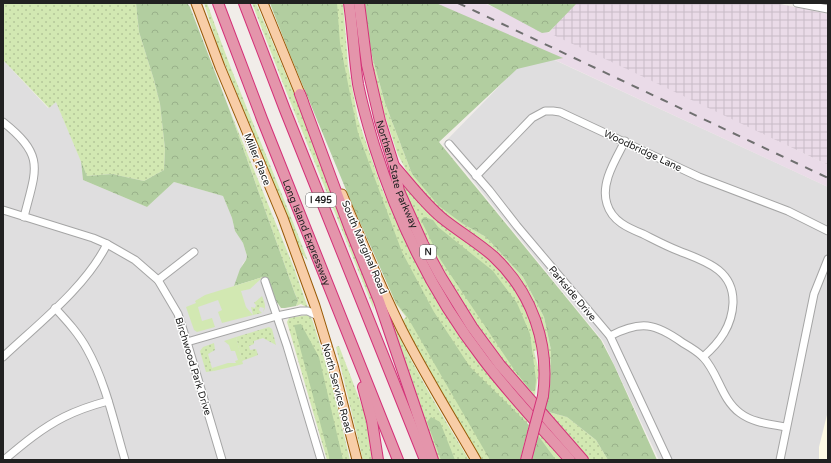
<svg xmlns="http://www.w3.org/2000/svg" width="831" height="463" font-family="'Varela Round',sans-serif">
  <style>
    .residential { fill: #dfdedf }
    .industrial { fill: url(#industrial-grid) }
    .education { fill: #fefbe5 }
    .railway { fill: #eadbe8 }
    .grass { fill: url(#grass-dots) }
    .forest { fill: url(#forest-crowns) }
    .garden { fill: #d2e8b2 }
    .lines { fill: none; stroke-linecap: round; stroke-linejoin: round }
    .minor-casing { stroke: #a5a5a5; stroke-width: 9 }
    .major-casing { stroke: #985a07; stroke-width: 11 }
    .highway-casing { stroke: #d43178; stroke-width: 12 }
    .minor { stroke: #fff; stroke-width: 7 }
    .major { stroke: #f8cda7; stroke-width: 9 }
    .highway { stroke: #e495ab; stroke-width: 10 }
    .rail { stroke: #6f6f6f; stroke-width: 2; stroke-dasharray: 8 8; stroke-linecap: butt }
    .highway-bridge-casing { stroke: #d43178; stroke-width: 12; stroke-linecap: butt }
    .highway-bridge { stroke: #e495ab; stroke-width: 10 }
    .labels { text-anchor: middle; stroke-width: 3; stroke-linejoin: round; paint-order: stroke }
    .shield { fill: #fff; stroke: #646464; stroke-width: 1 }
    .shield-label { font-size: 9px; font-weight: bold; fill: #212121 }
    .street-label { font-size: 10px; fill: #212121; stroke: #fff }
  </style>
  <defs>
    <pattern id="industrial-grid" width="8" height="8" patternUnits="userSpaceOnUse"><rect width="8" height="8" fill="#eadbe8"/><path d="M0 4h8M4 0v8" fill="none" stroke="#c8bcc7"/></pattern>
    <pattern id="grass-dots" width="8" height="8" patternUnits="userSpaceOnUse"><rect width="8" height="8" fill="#d2e8b2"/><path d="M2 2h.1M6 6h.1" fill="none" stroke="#b4c799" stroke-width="1.8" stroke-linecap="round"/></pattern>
    <pattern id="forest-crowns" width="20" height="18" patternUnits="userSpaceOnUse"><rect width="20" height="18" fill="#b2cea0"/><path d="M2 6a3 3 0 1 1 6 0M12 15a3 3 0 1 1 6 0" fill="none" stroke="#99b18a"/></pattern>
  </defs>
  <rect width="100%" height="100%" fill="#f1ede9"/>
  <g class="residential">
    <polygon points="533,50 828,187 828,460 659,460 603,341 443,144 517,68"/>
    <polygon points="3,60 48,108 56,101 81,161 83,180 147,207 174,182 223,196 232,218 235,231 243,243 247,256 246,260 243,263 235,286 263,277 267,283 321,460 3,460"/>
  </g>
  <polygon class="industrial" points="574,3 775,3 828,14 828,165 548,34"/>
  <polygon class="education" points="828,411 828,460 819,460 819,447"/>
  <polygon class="railway" points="433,3 484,3 631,71 828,165 828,187"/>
  <g class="grass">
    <polygon points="3,3 136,3 139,32 154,80 160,104 165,149 164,170 144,181 112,174 87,176 56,102 49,108 3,60"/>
    <path d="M 204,3 L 207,3 C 237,90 276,175 308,261 L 302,254 L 296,240 L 272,181 L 218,47 Z"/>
    <polygon points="252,3 256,3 315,144 335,205 373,301 374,310 286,91"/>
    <polygon points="270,3 343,3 348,65 358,119 382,189 405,240 435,297 461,339 496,383 528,420 527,424 529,425 520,460 481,460 425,365 403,320 406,317 396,304 289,52"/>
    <polygon points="363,3 372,56 385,103 412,174 463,224 486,237 523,277 544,317 551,350 550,387 544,409 548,387 548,352 539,319 523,286 439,211 413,183 398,155 382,107 370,59"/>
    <polygon points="228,106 294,268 308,308 301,304 296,306 298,300 295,294"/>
    <path d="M 403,184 L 486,256 L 511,281 L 525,305 L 534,331 L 538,350 L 534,351 L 539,371 L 534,400 C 512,372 489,344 468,315 C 441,275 421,231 403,187 Z"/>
    <path d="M 262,296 C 264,301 267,307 263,312 L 264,308 L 260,307 L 259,310 L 262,313 L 253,315 L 251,307 L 255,308 L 256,305 L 254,303 Z"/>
    <path d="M 383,303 C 408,358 438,409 469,460 L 437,460 Z"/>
    <polygon points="307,315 311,317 313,322 330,377 350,460 327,460 287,322 289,318"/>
    <polygon points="269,327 272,329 276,345 263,338 254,341 254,344 249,346 250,350 256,349 258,355 242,361 236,337"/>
    <polygon points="214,343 215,350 208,354 212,368 214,371 206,372 200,351 203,347"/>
    <polygon points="339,346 365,414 372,460 363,460 336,347"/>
    <polygon points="545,411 567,417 596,440 608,460 588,460"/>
    <polygon points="538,430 562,460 530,460"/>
  </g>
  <g class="forest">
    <polygon points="136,3 187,3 190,7 228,106 295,294 298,300 296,306 285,308 281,308 269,291 267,283 263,277 234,286 240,269 246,260 247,256 243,243 235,231 232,218 223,196 174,182 147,207 83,180 81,161 87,176 112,174 144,181 164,170 165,149 160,104 154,80 139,32"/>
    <polygon points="270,3 337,3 340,43 349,89 358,133 402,252 434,312 470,367 529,425 520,460 490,460 408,318 396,303 354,209 289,52"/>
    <polygon points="363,3 436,3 563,58 517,69 439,142 601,340 614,365 657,460 608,460 596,440 567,417 545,411 544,409 550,387 551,350 544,317 523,277 486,237 463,224 439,206 412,174 385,103 372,56"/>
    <polygon points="486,3 577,3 549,32 542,33"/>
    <polygon points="424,217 433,220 438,227 493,271 517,303 530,334 536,380 535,390 531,391 515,371 440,259 421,220"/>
    <polygon points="301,324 319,357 343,460 330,460 294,325"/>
    <polygon points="431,417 440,422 455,460 441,460 427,422"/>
    <polygon points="537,434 556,460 530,460"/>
  </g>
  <g class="garden">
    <polygon points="263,277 250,289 241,291 246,307 253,315 222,323 218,312 222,310 218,300 198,307 202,321 212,318 215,327 197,332 194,330 186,307 196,303 195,301 205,295"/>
    <polygon points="236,337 243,364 214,371 212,368 228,363 236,363 235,361 238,360 235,351 231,351 229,345 224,341"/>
  </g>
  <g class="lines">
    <defs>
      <g id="minor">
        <polyline points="797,3 828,9"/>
        <path d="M 3,122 C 46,156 36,169 24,217"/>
        <path d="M 625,141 C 616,159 600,183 607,204 C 612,221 628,228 643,234 C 655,240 666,246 679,251 C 704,261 734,269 733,303 C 732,326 720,342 703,357"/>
        <polyline points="449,144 489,190 517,226 610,336 668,460"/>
        <polyline points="476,176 532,118 545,111 553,111 560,112 699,177 788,211 828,231"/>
        <polyline points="3,210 93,238 107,244 135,260 158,280 178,314 187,342 222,460"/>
        <polyline points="158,280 194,252"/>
        <polyline points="265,281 287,346 321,460"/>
        <path d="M 55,308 C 67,321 79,334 87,349 C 106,383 114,423 125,460"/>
        <path d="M 610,336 C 641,320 655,323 683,343 C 690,347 698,352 703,357 C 719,374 721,399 740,413 C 753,423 771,424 786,427"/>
        <polyline points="187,342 277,316 301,311 308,311 318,316"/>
        <path d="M 3,357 C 38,324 86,287 107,244"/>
        <path d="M 4,460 C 23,444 42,428 64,417 C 78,410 93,405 108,401"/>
        <polyline points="780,460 814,294 828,259"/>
      </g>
      <g id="major">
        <polyline points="196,3 220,67 283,218 315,306 333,365 357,460"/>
        <polyline points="263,3 303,101"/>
        <path d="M 342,194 C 361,240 380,286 402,330 C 425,375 451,417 476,460"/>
      </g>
      <g id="highway">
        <path id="s1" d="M 218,3 L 262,119 L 398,460"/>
        <polyline points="244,3 285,110 425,460"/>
        <path d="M 349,3 C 353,30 354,57 358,84 C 362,105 368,125 374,145 C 398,222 434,296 483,359 C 510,395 541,427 570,460"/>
        <path id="s2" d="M 359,3 L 367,65 L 380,121 L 394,166 L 399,191 L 423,244 L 441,277 L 472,327 L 500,365 L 583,460"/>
        <polyline points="300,94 350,229 379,301 433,460"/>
        <path d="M 395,167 C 410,184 424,203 442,218 C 458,231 477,242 493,256 C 532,292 550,344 543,396"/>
        <polyline points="363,387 372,421 378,460"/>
        <polyline points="526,460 533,433"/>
      </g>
    </defs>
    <use href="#minor" class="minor-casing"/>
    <use href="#major" class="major-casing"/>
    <use href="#highway" class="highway-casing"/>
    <use href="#minor" class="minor"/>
    <use href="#major" class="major"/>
    <use href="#highway" class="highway"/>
    <polyline class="rail" points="458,3 828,178"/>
    <defs>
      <polyline id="highway-bridge" points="533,433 543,396"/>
    </defs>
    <use href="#highway-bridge" class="highway-bridge-casing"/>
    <use href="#highway-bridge" class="highway-bridge"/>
  </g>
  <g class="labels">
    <g class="shield">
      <rect x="306" y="193" width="30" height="14" rx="3"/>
      <rect x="420" y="245" width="16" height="14" rx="3"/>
    </g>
    <g class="shield-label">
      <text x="321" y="203">I 495</text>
      <text x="428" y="255">N</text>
    </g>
    <g class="street-label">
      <text transform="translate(643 150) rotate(25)" y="4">Woodbridge Lane</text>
      <text transform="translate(258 159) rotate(68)" y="4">Miller Place</text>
      <text dy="4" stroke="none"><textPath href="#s2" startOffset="176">Northern State Parkway</textPath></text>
      <text dy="4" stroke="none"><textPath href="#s1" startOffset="246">Long Island Expressway</textPath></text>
      <text transform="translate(365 247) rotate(67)" y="4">South Marginal Road</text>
      <text transform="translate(573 293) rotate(50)" y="4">Parkside Drive</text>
      <text transform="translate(194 366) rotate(73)" y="4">Birchwood Park Drive</text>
      <text transform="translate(338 388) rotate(75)" y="4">North Service Road</text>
    </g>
  </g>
  <rect width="831" height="463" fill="none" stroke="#212121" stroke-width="8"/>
</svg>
